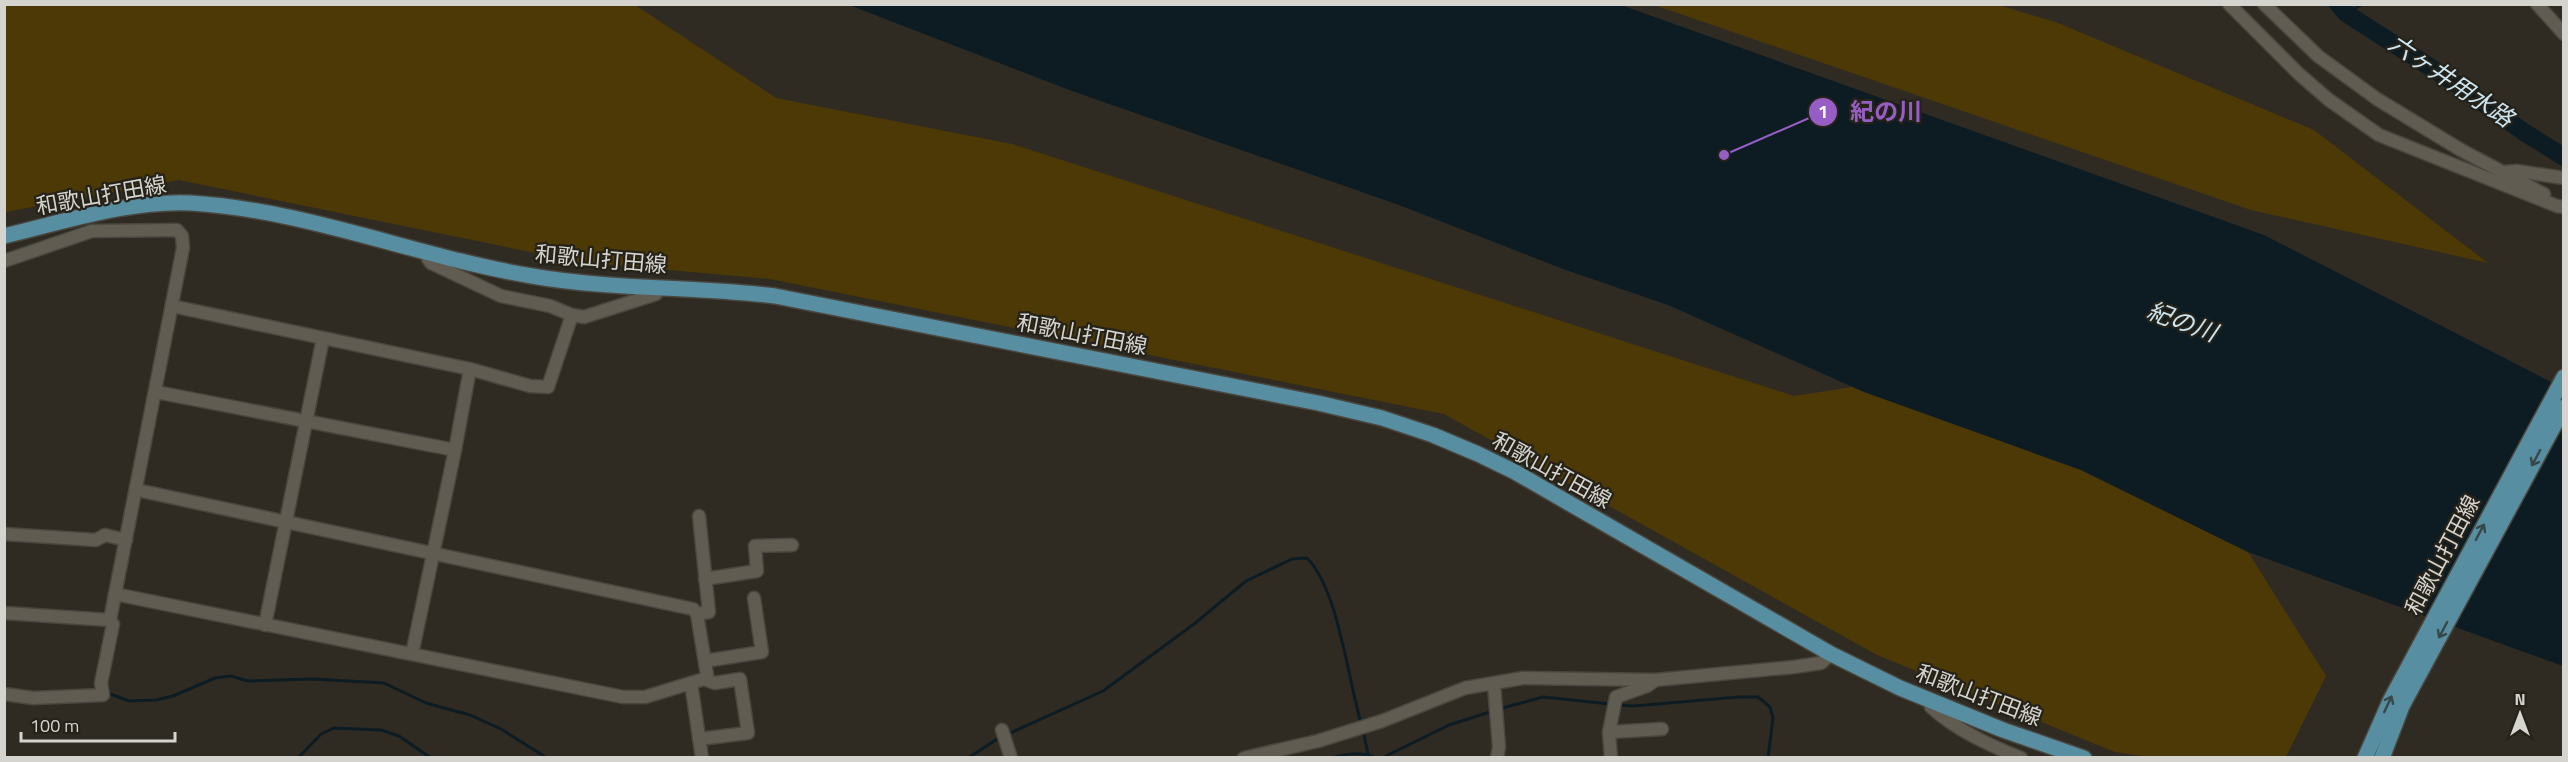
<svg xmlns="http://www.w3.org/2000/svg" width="2568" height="762" font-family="'Titillium Web','Noto Sans JP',sans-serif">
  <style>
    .green { fill: #4c3906 }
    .water { fill: #0d1c23 }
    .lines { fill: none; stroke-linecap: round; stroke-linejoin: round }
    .stream { stroke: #0d1c23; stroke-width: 3 }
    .river { stroke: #0d1c23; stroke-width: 18 }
    .minor-casing { stroke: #49463f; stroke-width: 15 }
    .major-casing { stroke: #49463f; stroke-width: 18 }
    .minor { stroke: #605c52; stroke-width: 12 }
    .major { stroke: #578ea1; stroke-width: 15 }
    .oneway { stroke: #364849 }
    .labels { text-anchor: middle; stroke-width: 4.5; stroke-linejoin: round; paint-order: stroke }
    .street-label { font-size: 22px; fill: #d6d4cf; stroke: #25221a }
    .water-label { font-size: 24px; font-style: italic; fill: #cce5f1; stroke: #25221a }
    .leader { fill: none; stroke: #965ec4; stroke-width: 2 }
    .callout-dot { fill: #965ec4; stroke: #25221a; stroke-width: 2 }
    .mark-label { font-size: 18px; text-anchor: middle; font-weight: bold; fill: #fff }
    .callout-label { font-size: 24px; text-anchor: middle; font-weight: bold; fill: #965ec4; stroke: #25221a; stroke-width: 4.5; stroke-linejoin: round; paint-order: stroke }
  </style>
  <rect width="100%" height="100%" fill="#2f2b23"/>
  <g class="green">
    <polygon points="5,5 635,5 776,98 1012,144 1794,396 1852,387 2081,470 2248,552 2326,676 2286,757 2157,758 2115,752 1877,655 1444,414 770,279 579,262 179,180 5,212"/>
    <polygon points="1999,5 2058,23 2314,130 2488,263 2251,210 1654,5"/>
  </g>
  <polygon class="water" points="849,5 1621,5 2264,235 2563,388 2563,666 2248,552 2081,470 1864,392 1668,305 1563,269 1399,205 1072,91"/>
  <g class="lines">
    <g class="stream">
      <polyline points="2347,14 2362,4"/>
      <polyline points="105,692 129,701 156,700 173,696 215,678 231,676 248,681 313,679 384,683 426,703 470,715 501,729 547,758"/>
      <polyline points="1617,705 1634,706 1738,697 1758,697 1770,707 1773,718 1768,758"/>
      <polyline points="1499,709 1543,697 1610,704"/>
      <polyline points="1363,730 1368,754"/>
      <path d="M 1008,734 L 1103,691 L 1194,624 L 1246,581 L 1292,559 L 1307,558 C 1338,589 1348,679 1361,723"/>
      <polyline points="298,758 321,734 334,728 381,730 399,736 431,758"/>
      <polyline points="968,758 1002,736"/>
      <path d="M 1330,758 C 1346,754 1360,751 1376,758"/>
      <polyline points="1382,758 1449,725 1493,711"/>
    </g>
    <polyline class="river" points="2338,4 2347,14 2455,83 2524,132 2564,157"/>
    <defs>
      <g id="minor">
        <polyline points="2229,4 2299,74 2329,100 2379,135 2557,206 2564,207"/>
        <polyline points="2264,4 2318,56 2377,99 2461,150 2544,194"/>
        <polyline points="2537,4 2564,34"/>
        <polyline points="2504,172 2517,171 2564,178"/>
        <polyline points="429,253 428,259 431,263 501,296 550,306 572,315 584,317 656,294 660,288"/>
        <polyline points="4,261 92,231 177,230 182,236 183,248 115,594 623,697 645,697 704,679 715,683 740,679 748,733 699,739"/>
        <polyline points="172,306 470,369 530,386 548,387 572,315"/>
        <polyline points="156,392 455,450"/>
        <polyline points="137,490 693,609 697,614 707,675 704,679"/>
        <polyline points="4,534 96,540 105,535 126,540"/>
        <polyline points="705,579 757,571 755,546 792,545"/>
        <polyline points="4,613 110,620"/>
        <polyline points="697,614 709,612 699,516"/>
        <polyline points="265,625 323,338"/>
        <polyline points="412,654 455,450 470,369"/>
        <polyline points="705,661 762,652 754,598"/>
        <polyline points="1654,681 1647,686 1616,697 1609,732 1662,729"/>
        <polyline points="691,683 702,758"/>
        <polyline points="1494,684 1499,747 1497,758"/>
        <polyline points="4,694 33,698 103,695 101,683 113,624 110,620 115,594"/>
        <path d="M 1932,701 L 1931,707 C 1956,730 1989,745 2021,758"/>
        <polyline points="1002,730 1011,758"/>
        <polyline points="1609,732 1611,758"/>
        <polyline points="1244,758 1318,741 1382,721 1465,688 1523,678 1655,680 1794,667 1821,663 1831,654"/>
      </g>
      <g id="major">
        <path d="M 4,236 C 64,222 129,200 191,203 C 307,210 418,257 532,276 C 612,290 694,286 775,296 L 1318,403 L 1382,418 L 1433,435 L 1478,454 L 1515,472 L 1831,654 L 1900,688 L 2003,730 L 2084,758"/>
        <polyline points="2365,758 2390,701 2564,377"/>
        <polyline points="2382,758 2402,706 2564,407"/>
      </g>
    </defs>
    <use href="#minor" class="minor-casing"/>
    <use href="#major" class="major-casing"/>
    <use href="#minor" class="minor"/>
    <use href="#major" class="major"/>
  </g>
  <defs><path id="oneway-shaft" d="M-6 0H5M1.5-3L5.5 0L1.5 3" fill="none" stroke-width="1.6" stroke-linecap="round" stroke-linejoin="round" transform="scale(1.5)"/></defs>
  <g class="oneway">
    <use href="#oneway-shaft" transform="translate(2536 458) rotate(118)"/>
    <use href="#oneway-shaft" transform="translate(2480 532) rotate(-62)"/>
    <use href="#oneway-shaft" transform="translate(2443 630) rotate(118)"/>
    <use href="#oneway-shaft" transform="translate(2388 704) rotate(-65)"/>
  </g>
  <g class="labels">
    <g class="street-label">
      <text transform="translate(101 195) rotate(-10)" y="8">和歌山打田線</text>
      <text transform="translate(601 259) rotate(5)" y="8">和歌山打田線</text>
      <text transform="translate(1082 334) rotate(11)" y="8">和歌山打田線</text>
      <text transform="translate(1552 470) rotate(29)" y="8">和歌山打田線</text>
      <text transform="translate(2442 555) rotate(-62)" y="8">和歌山打田線</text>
      <text transform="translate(1979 695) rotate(21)" y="8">和歌山打田線</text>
    </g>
    <g class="water-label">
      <text transform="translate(2451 81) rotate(34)" y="8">六ヶ井用水路</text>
      <text transform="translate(2182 322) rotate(20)" y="8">紀の川</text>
    </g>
  </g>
  <path class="leader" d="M1724 155L1823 112"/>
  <g class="callout-dot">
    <circle cx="1724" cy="155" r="6"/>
    <circle cx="1823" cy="112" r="15"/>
  </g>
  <g class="mark-label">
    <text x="1823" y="118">1</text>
  </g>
  <g class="callout-label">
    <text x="1886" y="120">紀の川</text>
  </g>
  <rect width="2568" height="762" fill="none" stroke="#d6d4cf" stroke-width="12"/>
  <g transform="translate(2520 714)" stroke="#25221a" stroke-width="4.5" paint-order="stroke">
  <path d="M0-4.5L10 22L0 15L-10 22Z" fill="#d6d4cf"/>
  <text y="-9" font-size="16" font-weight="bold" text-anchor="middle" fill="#d6d4cf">N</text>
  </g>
  <path d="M21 732v9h154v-9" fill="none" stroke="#d6d4cf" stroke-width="3"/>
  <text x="30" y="732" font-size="18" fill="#d6d4cf" stroke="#25221a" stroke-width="4.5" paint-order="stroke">100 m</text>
</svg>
